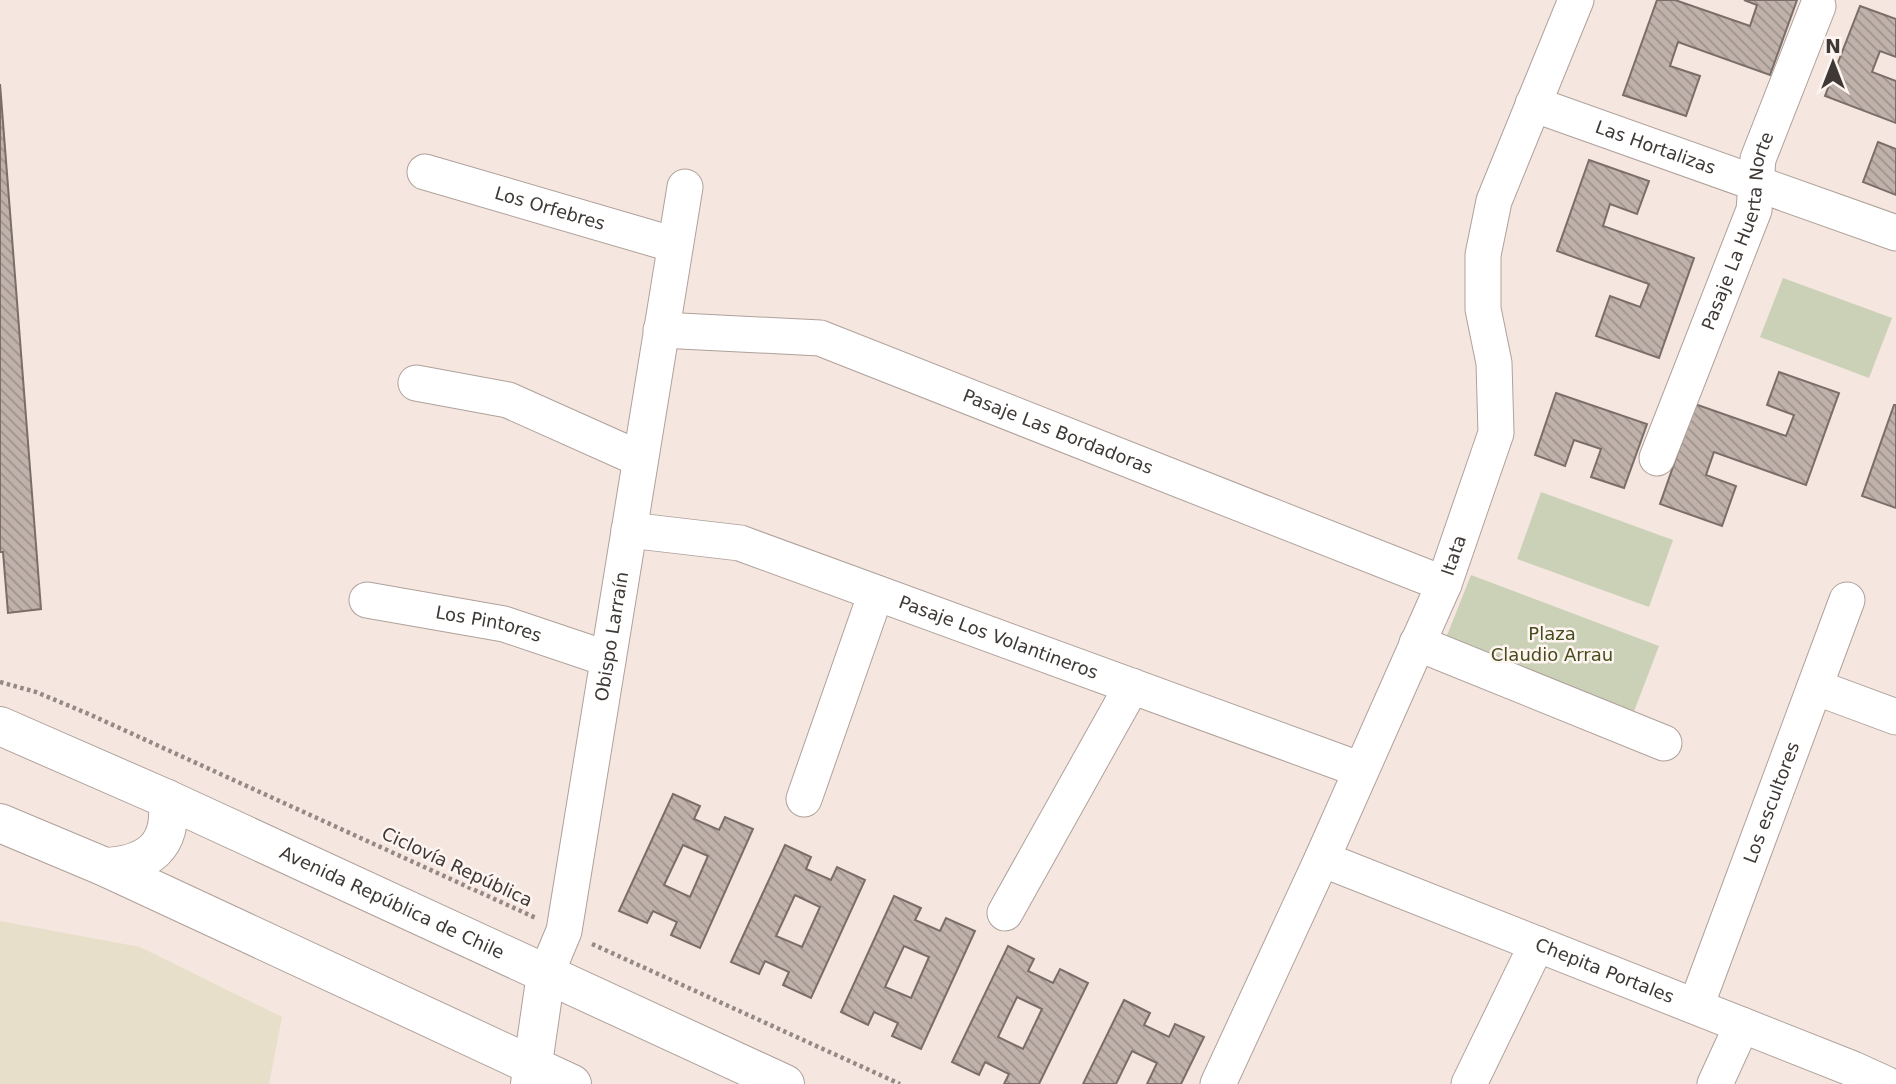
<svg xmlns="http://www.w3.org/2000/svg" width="1896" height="1084" font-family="'DejaVu Sans',sans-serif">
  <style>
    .industrial { fill: #e8dfca }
    .park { fill: #cbd1b7 }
    .building { fill: url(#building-back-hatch); stroke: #7b6e68; stroke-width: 2; fill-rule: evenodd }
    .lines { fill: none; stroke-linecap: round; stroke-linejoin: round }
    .minor-casing { stroke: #afa19b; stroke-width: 37 }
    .tertiary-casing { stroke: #afa19b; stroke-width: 40 }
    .primary-casing { stroke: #afa19b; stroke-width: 40 }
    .path { stroke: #948985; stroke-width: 4.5; stroke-dasharray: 3.5 3.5; stroke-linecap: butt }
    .minor { stroke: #fff; stroke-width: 35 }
    .tertiary { stroke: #fff; stroke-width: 38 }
    .primary { stroke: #fff; stroke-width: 38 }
    .labels { text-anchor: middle; stroke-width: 5; stroke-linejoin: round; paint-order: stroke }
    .street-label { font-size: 18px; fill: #3f3936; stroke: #fef5f1 }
    .park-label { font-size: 18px; fill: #444d1b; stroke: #fef5f1 }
  </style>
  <defs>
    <pattern id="building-back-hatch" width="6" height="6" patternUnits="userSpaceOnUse" patternTransform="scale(1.75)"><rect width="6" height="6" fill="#c0b2ab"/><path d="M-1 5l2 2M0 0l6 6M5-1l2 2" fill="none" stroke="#9d928c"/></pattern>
  </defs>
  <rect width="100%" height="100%" fill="#f5e6df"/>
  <polygon class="industrial" points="0,921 140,947 282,1017 269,1084 0,1084"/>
  <g class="park">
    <polygon points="1783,278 1892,318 1869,378 1760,337"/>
    <polygon points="1541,492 1673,540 1649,607 1517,559"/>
    <polygon points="1471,575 1659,646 1633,714 1444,643"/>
  </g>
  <g class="building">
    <polygon points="1657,0 1675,0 1750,26 1757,5 1744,0 1797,0 1770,75 1678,42 1670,66 1700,76 1686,116 1623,95"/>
    <polygon points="1860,6 1896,19 1896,57 1880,51 1872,72 1896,81 1896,123 1825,96"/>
    <polygon points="0,84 41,609 8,613 3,552 0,552"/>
    <polygon points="1878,142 1896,149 1896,195 1863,182"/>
    <polygon points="1589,160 1649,181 1637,214 1610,204 1603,226 1694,258 1659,358 1596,336 1610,296 1640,307 1649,284 1557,251"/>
    <polygon points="1779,372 1839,393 1806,485 1714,452 1706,475 1736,486 1722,526 1660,504 1695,404 1786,436 1794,415 1767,405"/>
    <polygon points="1556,393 1647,424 1624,488 1591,477 1601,449 1574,440 1565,466 1535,455"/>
    <polygon points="1894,405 1896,405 1896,508 1862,496"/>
    <path d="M 673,794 L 700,806 L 694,819 L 719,830 L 725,817 L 753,829 L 700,948 L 671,935 L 677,922 L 653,911 L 647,923 L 619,911 ZM 683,845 L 708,856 L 690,897 L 664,885 Z"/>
    <path d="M 785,845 L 811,857 L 806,869 L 831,880 L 837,867 L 865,880 L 811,998 L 783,985 L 789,972 L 765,961 L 759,974 L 731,962 ZM 795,895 L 820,907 L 802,947 L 776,936 Z"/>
    <path d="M 894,896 L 921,908 L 915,920 L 940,931 L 946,918 L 975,931 L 921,1049 L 892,1036 L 898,1023 L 874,1012 L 868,1025 L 841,1012 ZM 904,946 L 929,957 L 911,998 L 885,987 Z"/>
    <path d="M 1008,946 L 1034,959 L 1028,971 L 1053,983 L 1060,969 L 1088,983 L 1039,1084 L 1004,1084 L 1009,1074 L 985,1062 L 979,1075 L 952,1062 ZM 1017,997 L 1042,1009 L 1023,1049 L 998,1037 Z"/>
    <polygon points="1124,1000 1150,1013 1144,1025 1169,1037 1175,1024 1204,1037 1181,1084 1147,1084 1157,1063 1132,1051 1116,1084 1083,1084"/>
  </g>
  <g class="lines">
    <defs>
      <g id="minor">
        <path id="s1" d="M 1533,104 L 1896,233"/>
        <path id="s2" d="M 425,172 L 675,245"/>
        <path id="s3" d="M 661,330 L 820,338 L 1444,584"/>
        <polyline points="416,383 508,400 640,459"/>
        <path id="s4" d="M 1657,458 L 1754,210 L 1758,159 L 1818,6"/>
        <path id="s5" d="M 629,530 L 740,543 L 1361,770"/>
        <path id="s6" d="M 367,600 L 504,624 L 608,659"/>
        <polyline points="1417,643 1664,743"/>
        <polyline points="1815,687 1896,717"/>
        <polyline points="804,799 876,593"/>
        <path id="s7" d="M 1322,859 L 1853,1069 L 1886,1084"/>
        <polyline points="1005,913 1132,686"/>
        <path id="s8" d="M 546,974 L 564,931 L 685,187"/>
        <path id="s9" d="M 1696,1006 L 1847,600"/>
        <path id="s10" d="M 1218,1084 L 1322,859 L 1444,584 L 1496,433 L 1494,363 L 1483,309 L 1483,255 L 1494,201 L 1576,0"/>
        <polyline points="1469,1084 1537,944"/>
        <polyline points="1715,1084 1742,1025"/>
      </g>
      <polyline id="tertiary" points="530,1084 546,974"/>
      <g id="primary">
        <path id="s11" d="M 0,726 L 167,799 L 785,1084"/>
        <polyline points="0,823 105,867 572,1084"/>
        <path d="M 105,867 C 148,865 174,846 167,799"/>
      </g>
    </defs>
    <use href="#minor" class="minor-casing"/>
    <use href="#tertiary" class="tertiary-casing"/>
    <use href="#primary" class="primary-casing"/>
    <g class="path">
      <polyline points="0,682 36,692 91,715 536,918"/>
      <polyline points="592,944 900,1084"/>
    </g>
    <use href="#minor" class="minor"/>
    <use href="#tertiary" class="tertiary"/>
    <use href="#primary" class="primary"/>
  </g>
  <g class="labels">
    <g class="street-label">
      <text dy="6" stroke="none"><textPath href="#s1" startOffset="130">Las Hortalizas</textPath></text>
      <text dy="6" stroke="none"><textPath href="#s2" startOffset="130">Los Orfebres</textPath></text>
      <text dy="6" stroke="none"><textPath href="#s4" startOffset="242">Pasaje La Huerta Norte</textPath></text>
      <text dy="6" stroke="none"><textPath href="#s3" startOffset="415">Pasaje Las Bordadoras</textPath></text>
      <text dy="6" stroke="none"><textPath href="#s10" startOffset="579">Itata</textPath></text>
      <text dy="6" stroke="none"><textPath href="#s6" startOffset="124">Los Pintores</textPath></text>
      <text dy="6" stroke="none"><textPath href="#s8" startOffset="345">Obispo Larraín</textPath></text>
      <text dy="6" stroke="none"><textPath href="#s5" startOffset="387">Pasaje Los Volantineros</textPath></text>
      <text dy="6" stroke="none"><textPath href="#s9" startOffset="217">Los escultores</textPath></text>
      <text transform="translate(457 867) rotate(25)" y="6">Ciclovía República</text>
      <text dy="6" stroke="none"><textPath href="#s11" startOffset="430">Avenida República de Chile</textPath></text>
      <text dy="6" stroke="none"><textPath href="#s7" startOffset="304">Chepita Portales</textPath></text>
    </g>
    <g class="park-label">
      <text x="1552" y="640">Plaza<tspan x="1552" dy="21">Claudio Arrau</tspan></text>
    </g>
  </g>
  <g transform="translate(1833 63)" stroke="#fef5f1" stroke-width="5" paint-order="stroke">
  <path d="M0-5L12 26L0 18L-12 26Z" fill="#3f3936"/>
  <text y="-10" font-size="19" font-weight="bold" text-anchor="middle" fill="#3f3936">N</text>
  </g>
</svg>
